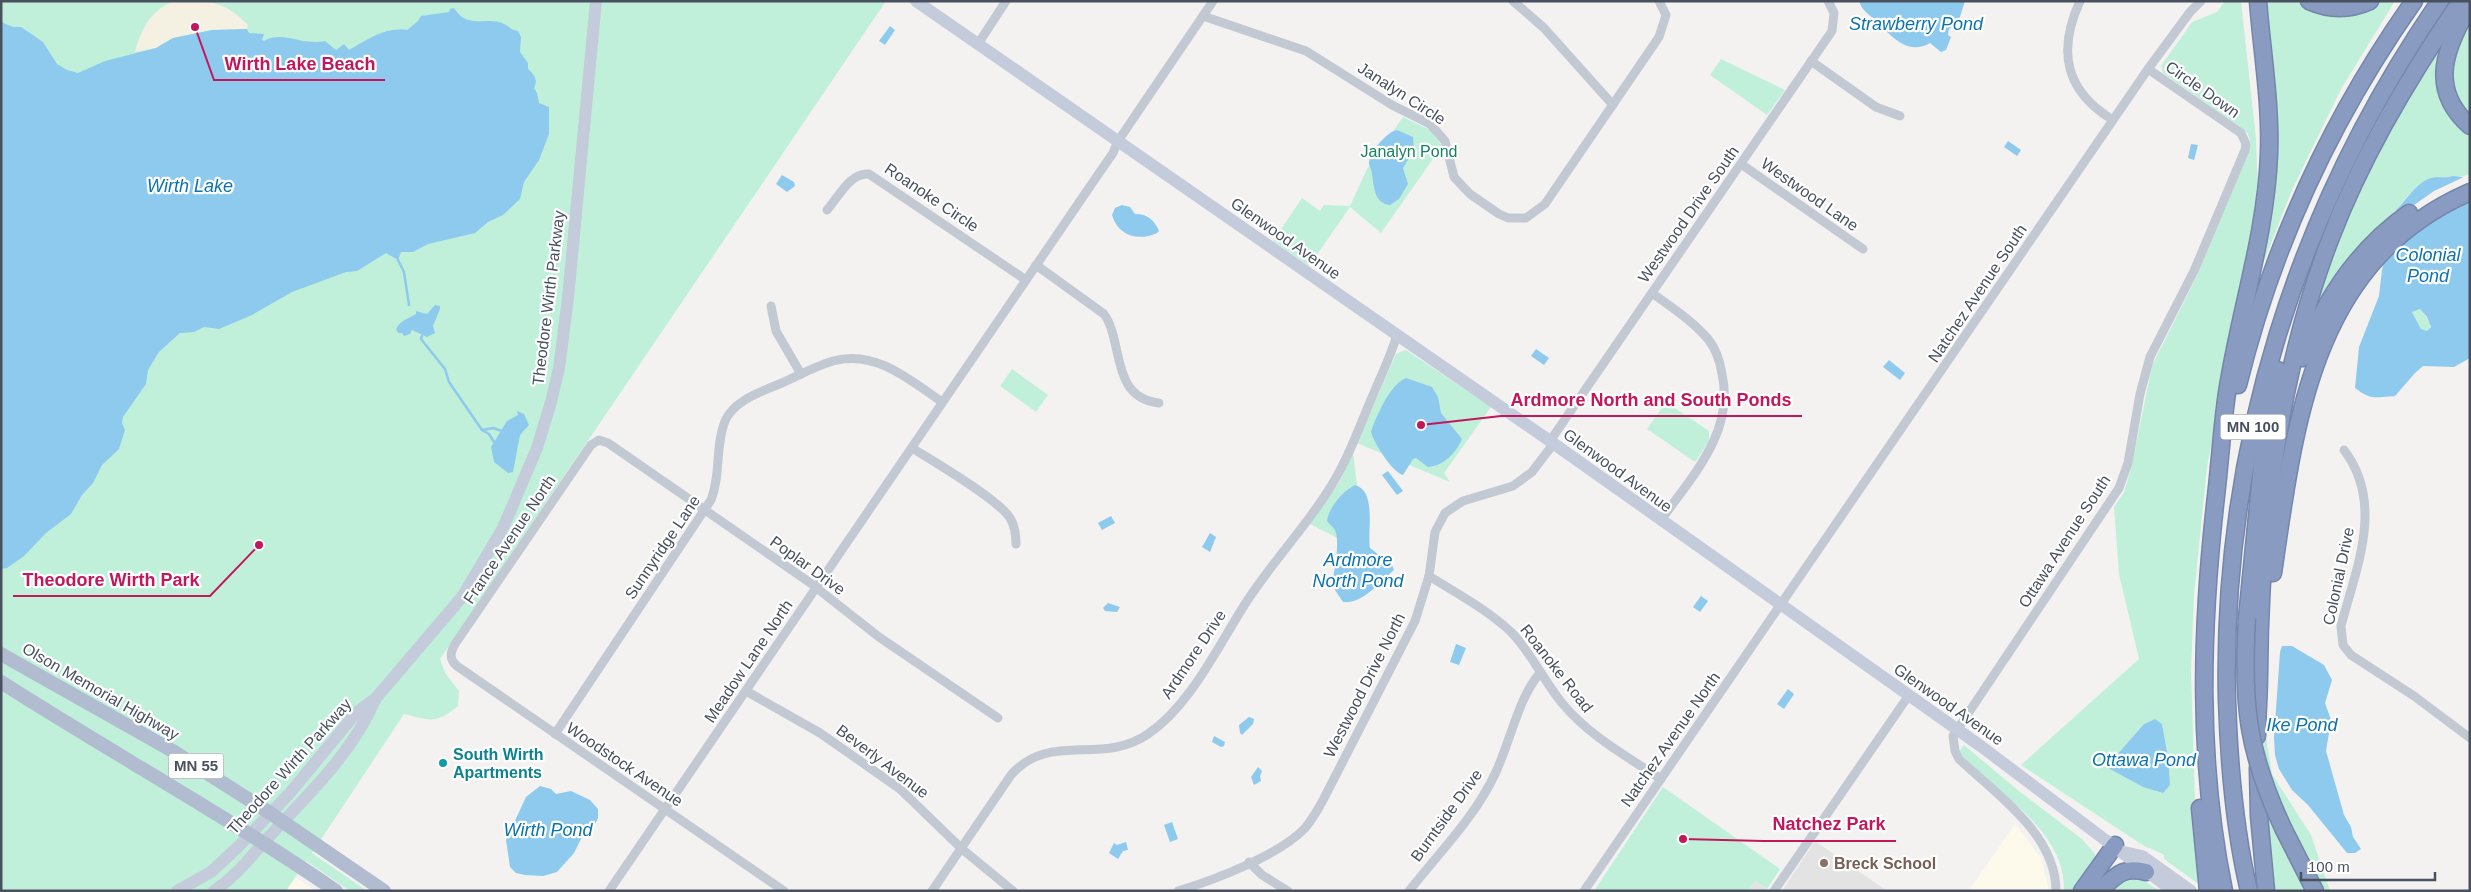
<svg xmlns="http://www.w3.org/2000/svg" width="2471" height="892" font-family="Arial,sans-serif">
  <style>
    .commercial { fill: #fdfaec }
    .education { fill: #e4e3e3 }
    .green { fill: #c0f0da; fill-rule: evenodd }
    .sand { fill: #f4f1e3 }
    .water { fill: #8dcaed; fill-rule: evenodd }
    .pier { fill: #f3f2f1 }
    .lines { fill: none; stroke-linecap: round; stroke-linejoin: round }
    .stream { stroke: #8dcaed; stroke-width: 2.5 }
    .highway-casing { stroke: #7486ac; stroke-width: 19 }
    .street { stroke: #c2c9d3; stroke-width: 9 }
    .secondary { stroke: #c4cbda; stroke-width: 12 }
    .primary { stroke: #b1bcd0; stroke-width: 14 }
    .highway { stroke: #899bc0; stroke-width: 16 }
    .highway-bridge-casing { stroke: #7486ac; stroke-width: 19; stroke-linecap: butt }
    .highway-bridge { stroke: #899bc0; stroke-width: 16 }
    .culture-dot { fill: #0f9aa8; stroke: #fff; stroke-width: 2 }
    .education-dot { fill: #8d6e63; stroke: #fff; stroke-width: 2 }
    .labels { text-anchor: middle; stroke-width: 4.5; stroke-linejoin: round; paint-order: stroke }
    .shield { fill: #fff; stroke: #80858f; stroke-width: 1 }
    .shield-label { font-size: 15px; font-weight: bold; fill: #49515f }
    .street-label { font-size: 16px; fill: #49515f; stroke: #fff }
    .park-label { font-size: 16px; fill: #17835e; stroke: #fff }
    .culture-label { font-size: 16px; font-weight: bold; fill: #0d838f; stroke: #fff; text-anchor: start }
    .education-label { font-size: 16px; font-weight: bold; fill: #785e54; stroke: #fff; text-anchor: start }
    .water-label { font-size: 18px; font-style: italic; fill: #0b73b0; stroke: #fff }
    .leader { fill: none; stroke: #c2185b; stroke-width: 2 }
    .callout-dot { fill: #c2185b; stroke: #fff; stroke-width: 2 }
    .callout-label { font-size: 18px; text-anchor: middle; font-weight: bold; fill: #c2185b; stroke: #fff; stroke-width: 4.5; stroke-linejoin: round; paint-order: stroke }
  </style>
  <rect width="100%" height="100%" fill="#f3f2f1"/>
  <g class="commercial">
    <polygon points="2015,824 2041,858 2049,891 1969,891"/>
    <polygon points="295,877 315,891 286,891"/>
  </g>
  <g class="education">
    <polygon points="1815,841 1887,891 1782,891"/>
    <polygon points="1755,881 1769,891 1748,891"/>
  </g>
  <g class="green">
    <path d="M 1,1 L 886,1 L 440,659 L 445,673 L 459,691 L 458,706 C 436,725 429,720 404,714 L 312,853 L 367,891 L 350,891 L 306,861 L 286,891 L 1,891 Z"/>
    <path d="M 2225,1 L 2241,1 L 2256,139 L 2258,191 L 2256,212 L 2207,467 L 2194,595 L 2191,671 L 2193,733 L 2195,802 L 2204,888 L 2164,859 L 2164,855 C 2157,850 2149,849 2141,844 L 2021,765 L 2139,659 L 2119,574 L 2114,507 L 2124,492 L 2131,469 L 2152,366 L 2197,276 L 2251,144 L 2248,134 L 2242,128 L 2163,73 L 2161,66 L 2192,22 L 2217,12 ZM 2152,720 L 2162,724 L 2168,757 L 2163,793 L 2143,787 L 2108,768 L 2108,765 L 2144,724 Z"/>
    <polygon points="2263,1 2299,1 2306,5 2373,5 2380,1 2395,1 2341,89 2292,190 2262,266 2258,265 2266,229"/>
    <polygon points="2470,17 2470,120 2454,96 2451,51"/>
    <path d="M 2444,38 L 2441,53 L 2470,132 L 2470,174 C 2459,179 2446,176 2435,178 C 2417,180 2407,198 2396,210 L 2397,216 L 2314,311 C 2344,211 2389,126 2444,38 Z"/>
    <polygon points="1721,59 1785,90 1767,115 1710,75"/>
    <polygon points="1403,117 1430,130 1442,146 1381,233 1350,207 1309,266 1273,241 1302,198 1320,211 1324,205 1350,206 1367,169"/>
    <polygon points="2420,309 2430,323 2430,330 2427,331 2421,329 2412,312"/>
    <polygon points="1406,350 1491,407 1444,473 1450,482 1357,443 1396,354"/>
    <polygon points="1012,369 1048,395 1036,412 1000,386"/>
    <polygon points="1666,402 1709,431 1709,441 1695,462 1647,429"/>
    <polygon points="1353,452 1365,552 1310,524 1340,481"/>
    <polygon points="2263,690 2267,691 2264,725 2272,774 2311,835 2330,891 2318,891 2260,756"/>
    <path d="M 1964,745 L 2020,792 L 2082,839 L 2095,854 L 2095,861 L 2076,891 L 2064,891 C 2066,830 1996,793 1961,754 L 1960,750 Z"/>
    <polygon points="1663,787 1780,869 1767,889 1755,881 1748,891 1594,891"/>
    <polygon points="2267,810 2311,891 2269,891 2263,820"/>
    <polygon points="2124,876 2144,881 2160,891 2109,891"/>
  </g>
  <path class="sand" d="M 174,1 C 209,1 224,0 248,25 L 247,29 L 212,30 L 173,38 L 156,48 L 135,52 C 141,29 151,10 174,1 Z"/>
  <g class="water">
    <path d="M 1859,1 L 1965,1 L 1958,23 L 1949,29 L 1948,35 L 1951,37 L 1946,50 L 1941,52 L 1930,43 C 1909,55 1893,39 1880,24 C 1873,17 1862,12 1859,1 Z"/>
    <path d="M 454,8 C 468,31 488,15 504,24 C 510,27 511,30 518,31 L 521,37 L 520,52 L 528,63 L 528,69 C 535,75 538,80 534,88 L 537,93 L 539,103 L 549,107 L 549,134 L 539,160 L 524,182 L 520,199 L 503,215 L 488,222 L 475,233 L 428,244 L 413,252 L 401,252 L 398,260 L 386,253 L 357,271 L 346,272 L 292,292 L 252,315 L 219,329 L 204,327 L 194,332 L 180,333 L 159,352 L 148,370 L 146,384 L 123,417 L 122,423 L 125,430 L 119,449 L 102,465 L 93,483 L 82,495 L 71,514 L 46,533 L 24,556 L 7,568 L 1,569 L 1,22 L 13,27 L 21,27 L 43,42 L 57,64 L 67,70 L 78,73 L 105,61 L 156,48 L 173,38 L 212,30 L 247,29 L 249,33 L 264,34 L 262,40 L 264,41 C 283,30 301,46 325,41 L 336,50 L 344,44 L 349,50 C 369,39 384,27 407,30 L 418,21 L 421,16 L 449,12 L 450,9 Z"/>
    <polygon points="890,26 895,30 885,45 879,41"/>
    <path d="M 1397,130 L 1413,137 L 1414,150 L 1403,168 L 1408,184 L 1399,199 L 1390,205 C 1374,203 1374,187 1372,174 C 1372,170 1369,166 1369,163 C 1369,152 1387,132 1397,130 Z"/>
    <polygon points="2008,141 2021,150 2017,156 2004,147"/>
    <polygon points="2191,144 2198,145 2194,160 2188,158"/>
    <polygon points="782,175 794,182 795,186 787,192 776,184"/>
    <path d="M 2453,176 L 2470,178 L 2470,358 L 2454,367 L 2423,366 L 2415,373 L 2395,396 C 2376,397 2372,401 2355,388 L 2359,347 L 2379,296 L 2382,270 L 2397,216 L 2396,210 C 2408,199 2418,178 2437,177 C 2443,177 2447,178 2453,176 ZM 2420,309 L 2427,317 L 2431,327 L 2427,331 L 2421,329 L 2412,312 Z"/>
    <path d="M 1122,205 L 1130,207 L 1135,214 C 1148,214 1154,220 1159,231 L 1157,233 C 1137,242 1118,235 1112,215 L 1115,208 Z"/>
    <path d="M 435,305 L 440,306 L 440,309 L 433,326 L 435,333 L 427,337 L 412,330 L 410,334 L 404,336 L 402,333 L 398,333 L 396,329 C 400,321 409,318 416,314 L 416,311 L 427,314 Z"/>
    <polygon points="1536,349 1549,358 1544,365 1531,356"/>
    <polygon points="1889,360 1905,373 1900,380 1883,367"/>
    <path d="M 1406,378 L 1432,387 L 1438,397 L 1441,413 L 1462,439 C 1456,453 1443,466 1428,467 L 1416,458 L 1413,459 L 1403,475 C 1392,472 1374,443 1371,432 C 1376,417 1390,384 1406,378 Z"/>
    <polygon points="517,411 524,414 529,425 520,435 513,472 508,473 494,462 491,447 507,421 518,415"/>
    <polygon points="1388,471 1403,491 1397,495 1382,475"/>
    <path d="M 1355,485 C 1377,491 1367,531 1370,548 L 1392,565 L 1394,570 C 1380,582 1363,604 1343,602 L 1331,584 C 1335,573 1340,541 1335,530 C 1333,527 1329,524 1327,521 C 1329,507 1343,491 1355,485 Z"/>
    <polygon points="1111,516 1115,523 1102,530 1098,523"/>
    <polygon points="1210,533 1216,537 1210,552 1202,547"/>
    <polygon points="1701,596 1708,601 1700,612 1693,607"/>
    <polygon points="1108,603 1120,607 1117,612 1105,611 1103,608"/>
    <polygon points="1456,644 1466,648 1459,665 1450,662"/>
    <polygon points="2282,646 2292,646 2324,665 2332,680 2325,703 2331,720 2326,751 2344,815 2351,827 2353,837 2361,849 2355,853 2347,853 2308,805 2292,790 2279,769 2275,755 2274,738 2280,652"/>
    <polygon points="1788,689 1794,694 1784,709 1777,704"/>
    <polygon points="1249,717 1254,719 1253,724 1242,735 1240,733 1239,725"/>
    <polygon points="2155,719 2162,724 2168,757 2170,785 2163,793 2143,787 2108,768 2108,765 2144,724"/>
    <polygon points="1214,736 1225,742 1224,746 1221,747 1212,742"/>
    <polygon points="1258,767 1262,771 1260,776 1261,781 1254,785 1251,777"/>
    <polygon points="540,786 551,789 556,794 571,791 590,800 598,809 598,818 595,824 583,835 574,853 557,872 543,876 525,875 516,873 510,867 506,840 526,797"/>
    <polygon points="1172,822 1178,839 1170,842 1164,825"/>
    <polygon points="1126,842 1128,850 1123,851 1118,859 1109,853 1114,843 1117,845"/>
  </g>
  <polygon class="pier" points="2468,175 2470,175 2470,197 2453,205 2394,219 2434,191"/>
  <g class="lines">
    <g class="stream">
      <polyline points="398,260 404,272 409,305"/>
      <polyline points="422,336 421,339 445,369 449,382 482,430 493,428 502,431"/>
      <polyline points="482,430 489,434 494,442"/>
    </g>
    <defs>
      <g id="highway">
        <path d="M 2309,1 C 2329,10 2350,10 2370,1"/>
        <path d="M 2470,5 C 2446,47 2427,88 2470,126"/>
        <path d="M 2302,358 C 2324,300 2358,249 2409,213"/>
        <path d="M 2238,385 C 2272,247 2332,117 2414,1"/>
        <path d="M 2273,573 C 2295,422 2312,261 2470,192"/>
        <polyline points="2247,618 2264,445 2278,370"/>
        <path d="M 2257,736 C 2257,715 2259,695 2259,674 C 2260,527 2278,374 2331,237 C 2363,153 2410,75 2461,1"/>
        <polyline points="2258,768 2259,816 2266,891"/>
        <polyline points="2200,808 2208,891"/>
        <polyline points="2284,830 2315,891"/>
        <polyline points="2082,891 2115,845"/>
        <path d="M 2099,891 C 2116,876 2122,866 2146,872"/>
        <path d="M 2224,891 C 2197,760 2201,628 2216,496 C 2220,462 2222,427 2227,393 C 2239,313 2266,236 2269,154 C 2271,104 2262,52 2258,1"/>
        <path d="M 2249,891 C 2234,828 2229,763 2227,700 C 2221,449 2298,207 2440,1"/>
      </g>
    </defs>
    <use href="#highway" class="highway-casing"/>
    <g class="street">
      <polyline points="1513,1 1544,28 1613,105"/>
      <path d="M 2080,1 C 2057,51 2065,91 2113,120"/>
      <polyline points="1203,16 1306,51 1392,105 1430,124 1445,141 1454,177 1470,194 1499,214 1508,218 1526,218 1545,204 1659,37 1666,15 1659,1"/>
      <polyline points="978,44 1006,1"/>
      <polyline points="1811,61 1876,107 1900,116"/>
      <polyline points="1741,164 1863,249"/>
      <path d="M 827,210 C 838,198 850,172 869,174 L 1026,280"/>
      <path d="M 1036,265 L 1104,314 C 1124,342 1110,398 1159,403"/>
      <path d="M 1652,293 C 1671,307 1693,321 1708,339 C 1716,349 1720,361 1722,374 C 1735,432 1692,476 1661,520"/>
      <polyline points="771,306 776,331 801,374"/>
      <polyline points="1550,441 1832,31 1834,13 1828,1"/>
      <path d="M 912,448 C 933,461 998,499 1010,518 C 1015,526 1016,535 1016,544"/>
      <path d="M 2344,450 C 2385,504 2356,568 2341,626 L 2343,645 L 2351,655 L 2414,696 L 2470,738"/>
      <path d="M 1429,576 C 1456,593 1488,610 1511,632 C 1531,652 1543,680 1562,703 C 1588,735 1626,756 1661,779"/>
      <polyline points="746,691 820,733 900,789 962,849 1013,891"/>
      <path d="M 555,734 L 711,500 C 721,475 715,446 725,421 C 734,401 758,393 777,385 C 796,377 813,367 833,361 C 875,349 910,380 942,402"/>
      <polyline points="1249,862 1262,875 1288,891"/>
      <polyline points="609,891 1093,182 1113,153 1118,141 1213,1"/>
      <path d="M 784,891 L 457,666 C 449,659 450,653 455,644 L 591,445 L 599,440 L 608,443 L 809,582 L 879,637 L 998,718"/>
      <path d="M 932,891 L 1011,775 C 1049,731 1102,766 1148,734 C 1191,705 1219,644 1247,601 C 1271,564 1302,531 1326,494 C 1345,466 1357,433 1370,402 C 1379,380 1390,358 1397,335"/>
      <path d="M 1178,891 C 1214,880 1280,855 1305,828 C 1312,820 1317,811 1322,802 L 1415,621 L 1429,576 L 1435,532 L 1445,513 L 1463,501 L 1513,486 L 1532,472 L 1554,443"/>
      <path d="M 1409,891 C 1438,854 1475,817 1495,774 C 1510,743 1518,698 1540,673"/>
      <polyline points="1584,891 2148,69 2190,12 2201,1"/>
      <polyline points="1774,891 1909,695"/>
      <path d="M 2056,891 C 2056,834 1996,794 1959,759 L 1955,751 L 1953,736 L 2119,488 L 2128,463 L 2140,394 L 2150,357 L 2194,271 L 2245,150 L 2246,144 L 2241,133 L 2148,69"/>
    </g>
    <g class="secondary">
      <polyline points="916,1 1550,441 1982,747 2173,891"/>
      <polyline points="2124,852 2142,856 2191,891"/>
      <polyline points="177,891 211,872 239,846 289,794 356,713 376,698 462,597 503,528 537,448 551,402 559,368 568,298 596,1"/>
      <path d="M 214,891 C 235,877 249,859 265,841 C 306,796 350,757 375,700"/>
    </g>
    <g class="primary">
      <polyline points="1,654 171,750 270,813 384,891"/>
      <path d="M 1,682 C 112,753 227,816 336,891"/>
    </g>
    <use href="#highway" class="highway"/>
    <defs>
      <path id="highway-bridge" d="M 2247,618 C 2242,703 2247,752 2284,830"/>
    </defs>
    <use href="#highway-bridge" class="highway-bridge-casing"/>
    <use href="#highway-bridge" class="highway-bridge"/>
  </g>
  <circle class="culture-dot" cx="443" cy="763" r="5"/>
  <circle class="education-dot" cx="1824" cy="863" r="5"/>
  <g class="labels">
    <g class="shield">
      <rect x="2220.5" y="414.5" width="65" height="25" rx="4"/>
      <rect x="168.5" y="753.5" width="55" height="25" rx="4"/>
    </g>
    <g class="shield-label">
      <text x="2253" y="432">MN 100</text>
      <text x="196" y="771">MN 55</text>
    </g>
    <g class="street-label">
      <text transform="translate(2203 89) rotate(35)" y="6">Circle Down</text>
      <text transform="translate(1402 93) rotate(33)" y="6">Janalyn Circle</text>
      <text transform="translate(1810 194) rotate(35)" y="6">Westwood Lane</text>
      <text transform="translate(932 197) rotate(34)" y="6">Roanoke Circle</text>
      <text transform="translate(1688 214) rotate(-55)" y="6">Westwood Drive South</text>
      <text transform="translate(1286 238) rotate(35)" y="6">Glenwood Avenue</text>
      <text transform="translate(1977 293) rotate(-56)" y="6">Natchez Avenue South</text>
      <text transform="translate(548 298) rotate(-83)" y="6">Theodore Wirth Parkway</text>
      <text transform="translate(1618 470) rotate(36)" y="6">Glenwood Avenue</text>
      <text transform="translate(509 539) rotate(-56)" y="6">France Avenue North</text>
      <text transform="translate(2064 541) rotate(-57)" y="6">Ottawa Avenue South</text>
      <text transform="translate(662 547) rotate(-56)" y="6">Sunnyridge Lane</text>
      <text transform="translate(808 565) rotate(36)" y="6">Poplar Drive</text>
      <text transform="translate(2338 576) rotate(-78)" y="6">Colonial Drive</text>
      <text transform="translate(1193 654) rotate(-56)" y="6">Ardmore Drive</text>
      <text transform="translate(748 661) rotate(-56)" y="6">Meadow Lane North</text>
      <text transform="translate(1557 668) rotate(52)" y="6">Roanoke Road</text>
      <text transform="translate(1364 685) rotate(-63)" y="6">Westwood Drive North</text>
      <text transform="translate(101 691) rotate(30)" y="6">Olson Memorial Highway</text>
      <text transform="translate(1949 704) rotate(35)" y="6">Glenwood Avenue</text>
      <text transform="translate(1670 739) rotate(-55)" y="6">Natchez Avenue North</text>
      <text transform="translate(883 761) rotate(37)" y="6">Beverly Avenue</text>
      <text transform="translate(625 764) rotate(34)" y="6">Woodstock Avenue</text>
      <text transform="translate(289 766) rotate(-48)" y="6">Theodore Wirth Parkway</text>
      <text transform="translate(1446 815) rotate(-54)" y="6">Burntside Drive</text>
    </g>
    <g class="park-label">
      <text x="1409" y="157">Janalyn Pond</text>
    </g>
    <g class="culture-label">
      <text x="453" y="760">South Wirth<tspan x="453" dy="18">Apartments</tspan></text>
    </g>
    <g class="education-label">
      <text x="1834" y="869">Breck School</text>
    </g>
    <g class="water-label">
      <text x="1916" y="30">Strawberry Pond</text>
      <text x="190" y="192">Wirth Lake</text>
      <text x="2428" y="261">Colonial<tspan x="2428" dy="21">Pond</tspan></text>
      <text x="1358" y="566">Ardmore<tspan x="1358" dy="21">North Pond</tspan></text>
      <text x="2302" y="731">Ike Pond</text>
      <text x="2144" y="766">Ottawa Pond</text>
      <text x="548" y="836">Wirth Pond</text>
    </g>
  </g>
  <path class="leader" d="M195 27L214 80H385M1421 425L1501 416H1802M259 545L210 596H13M1683 839L1763 841H1896"/>
  <g class="callout-dot">
    <circle cx="195" cy="27" r="5"/>
    <circle cx="1421" cy="425" r="5"/>
    <circle cx="259" cy="545" r="5"/>
    <circle cx="1683" cy="839" r="5"/>
  </g>
  <g class="callout-label">
    <text x="300" y="70">Wirth Lake Beach</text>
    <text x="1651" y="406">Ardmore North and South Ponds</text>
    <text x="111" y="586">Theodore Wirth Park</text>
    <text x="1829" y="830">Natchez Park</text>
  </g>
  <rect width="2471" height="892" fill="none" stroke="#49515f" stroke-width="5"/>
  <path d="M2301 872v8h134v-8" fill="none" stroke="#49515f" stroke-width="2.5"/>
  <text x="2308" y="872" font-size="15" fill="#49515f" stroke="#ffffff" stroke-width="4" paint-order="stroke">100 m</text>
</svg>
